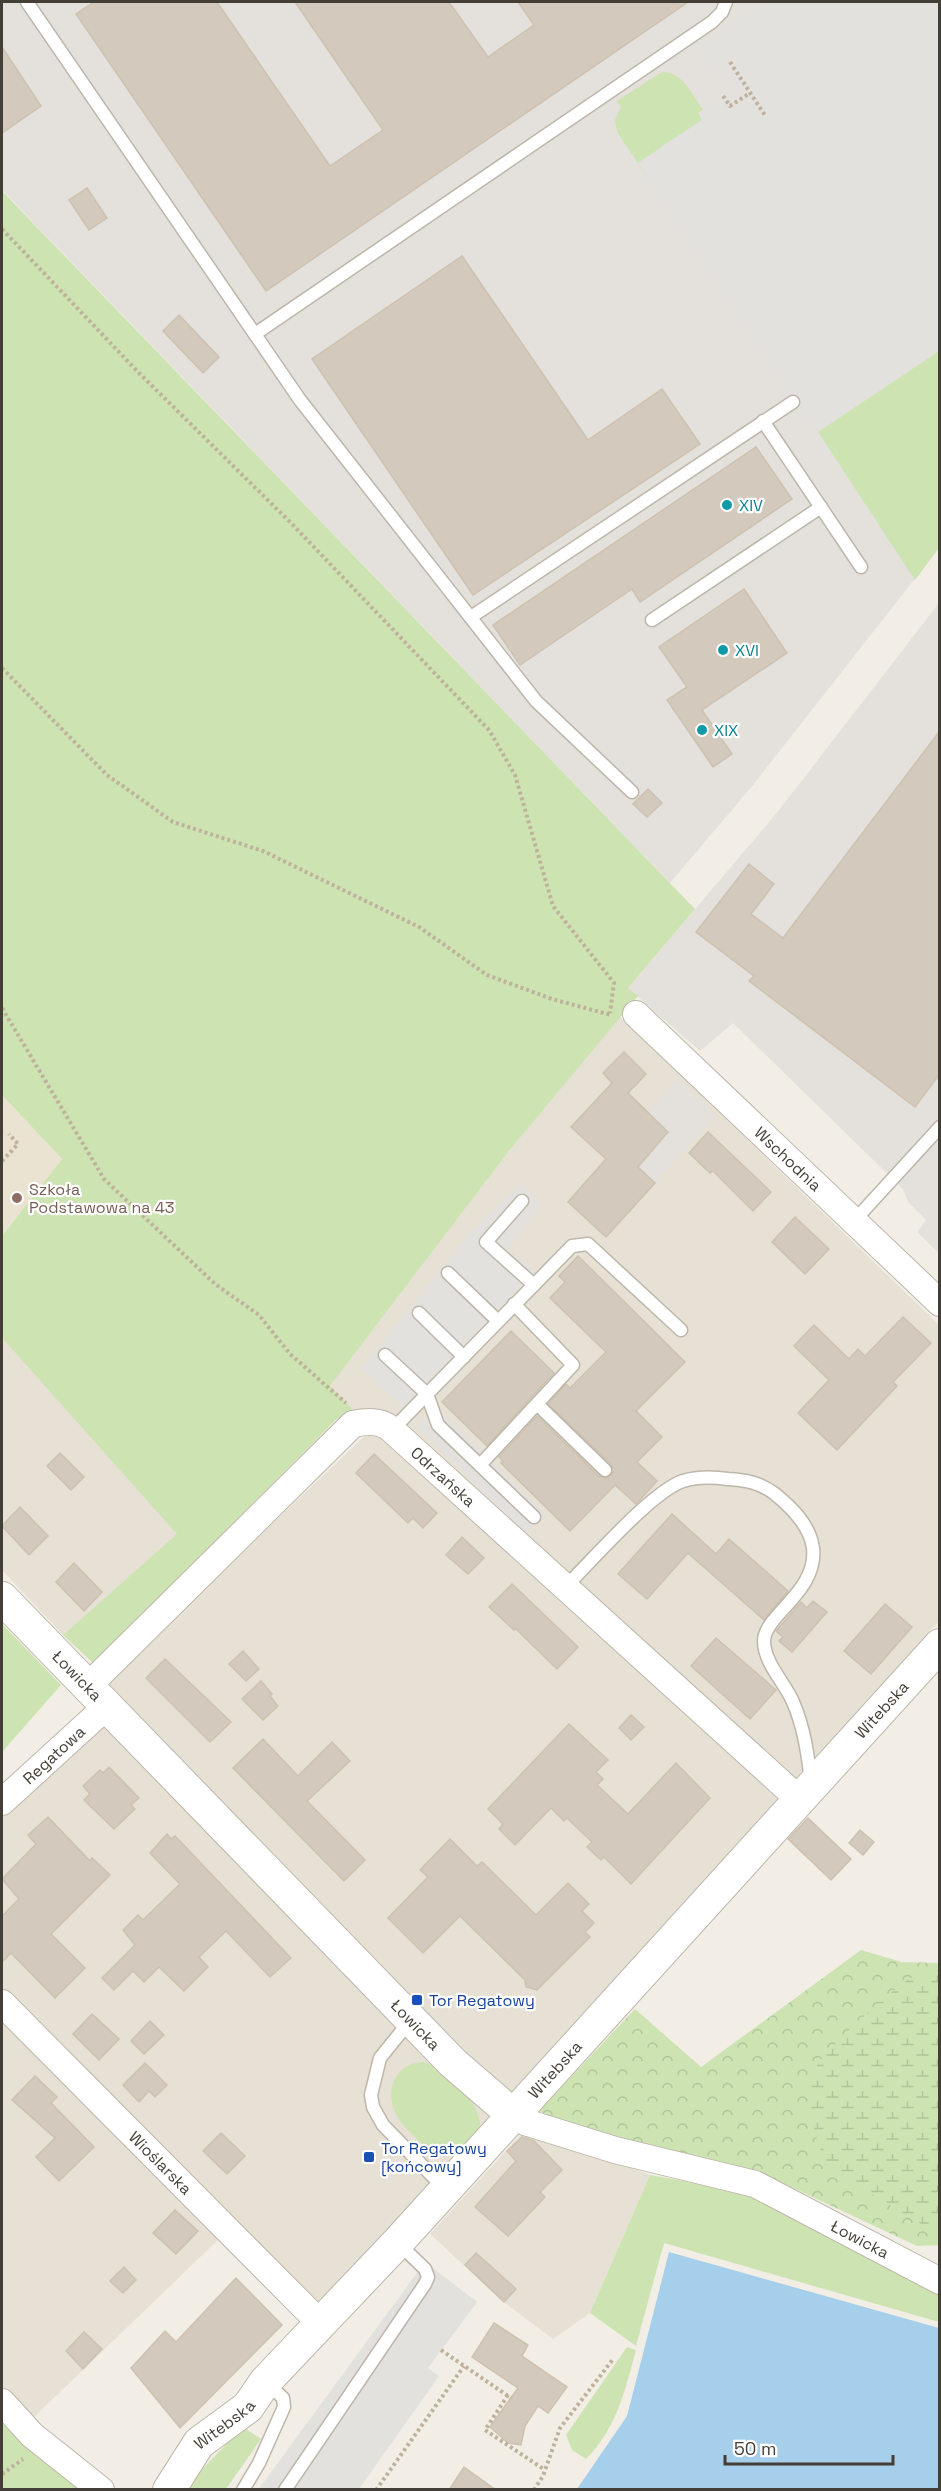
<svg xmlns="http://www.w3.org/2000/svg" width="941" height="2491" font-family="'Space Grotesk',sans-serif">
  <style>
    .residential { fill: #e6e0d5 }
    .industrial { fill: #e4e0db }
    .education { fill: #eae3d1 }
    .grass { fill: #cde4b2 }
    .forest { fill: url(#forest-crowns) }
    .wetland { fill: url(#wetland-marsh) }
    .parking { fill: #e3e1de }
    .water { fill: #a6cfeb }
    .building { fill: #d3cabd; stroke: #cdc2b0; stroke-width: 1.5 }
    .lines { fill: none; stroke-linecap: round; stroke-linejoin: round }
    .service-casing { stroke: #bdb6aa; stroke-width: 15 }
    .minor-casing { stroke: #bdb6aa; stroke-width: 28 }
    .tertiary-casing { stroke: #bdb6aa; stroke-width: 34 }
    .path { stroke: #beb29c; stroke-width: 4; stroke-dasharray: 3 3; stroke-linecap: butt }
    .service { stroke: #fff; stroke-width: 12 }
    .minor { stroke: #fff; stroke-width: 26 }
    .tertiary { stroke: #fff; stroke-width: 32 }
    .culture-dot { fill: #0f9aa8; stroke: #fff; stroke-width: 2 }
    .education-dot { fill: #8d6e63; stroke: #fff; stroke-width: 2 }
    .transit-dot { fill: #1a4fb4; stroke: #fff; stroke-width: 2 }
    .labels { text-anchor: middle; stroke-width: 4.5; stroke-linejoin: round; paint-order: stroke }
    .culture-label { font-size: 16px; fill: #0d838f; stroke: #fff; text-anchor: start }
    .street-label { font-size: 16px; fill: #443f36; stroke: #fff }
    .education-label { font-size: 16px; fill: #785e54; stroke: #fff; text-anchor: start }
    .transit-label { font-size: 16px; fill: #164399; stroke: #fff; text-anchor: start }
  </style>
  <defs>
    <pattern id="forest-crowns" width="20" height="18" patternUnits="userSpaceOnUse" patternTransform="scale(1.5)"><rect width="20" height="18" fill="#cde4b2"/><path d="M2 6a3 3 0 1 1 6 0M12 15a3 3 0 1 1 6 0" fill="none" stroke="#b1c59a"/></pattern>
    <pattern id="wetland-marsh" width="20" height="14" patternUnits="userSpaceOnUse" patternTransform="scale(1.5)"><rect width="20" height="14" fill="#cde4b2"/><path d="M1 5h8M5 5V1M11 12h8M15 12V8" fill="none" stroke="#b1c59a"/></pattern>
  </defs>
  <rect width="100%" height="100%" fill="#f2eee6"/>
  <g class="residential">
    <polygon points="620,1017 939,1325 939,1621 516,2087 325,2308 244,2228 221,2237 33,2418 2,2387 2,1796 122,1667 371,1430 329,1387 509,1151"/>
    <polygon points="2,1338 178,1534 63,1635 2,1570"/>
    <polygon points="527,2128 650,2175 590,2313 553,2339 505,2303 430,2234"/>
  </g>
  <g class="industrial">
    <polygon points="2,2 939,2 939,548 753,785 670,883 2,190"/>
    <polygon points="939,603 939,1253 917,1232 926,1220 908,1202 903,1189 733,1023 700,1051 628,988 776,814"/>
    <polygon points="678,1079 716,1115 606,1237 568,1202"/>
  </g>
  <polygon class="education" points="2,1095 62,1159 2,1236"/>
  <g class="grass">
    <path d="M 662,72 C 683,72 692,94 703,110 L 698,113 L 703,120 L 662,146 L 652,184 L 617,132 L 615,120 L 621,107 L 617,101 Z"/>
    <polygon points="2,191 695,909 628,988 638,996 509,1151 330,1386 355,1412 337,1419 94,1664 63,1635 177,1534 2,1338 2,1236 62,1159 2,1095"/>
    <polygon points="939,351 939,548 915,580 805,412 828,396 841,416"/>
    <polygon points="2,1624 61,1685 2,1752"/>
    <path d="M 423,2062 C 446,2069 488,2107 479,2134 C 477,2141 467,2149 461,2155 C 455,2156 448,2157 442,2156 C 431,2155 424,2146 416,2138 C 410,2132 404,2127 400,2121 C 383,2096 391,2064 423,2062 Z"/>
    <polygon points="650,2175 761,2195 939,2292 939,2322 664,2243 636,2346 590,2313"/>
    <path d="M 627,2347 L 636,2350 C 625,2390 617,2428 586,2459 L 572,2450 L 566,2435 Z"/>
    <polygon points="2,2423 22,2443 78,2489 2,2489"/>
    <polygon points="243,2427 261,2439 226,2489 182,2490"/>
  </g>
  <polygon class="forest" points="861,1950 902,1962 939,1963 940,2245 917,2246 755,2170 609,2141 539,2111 635,2009 701,2067"/>
  <path class="wetland" d="M 939,1973 L 939,2222 L 934,2225 L 923,2225 L 830,2169 C 814,2144 807,2105 813,2076 C 814,2070 819,2061 824,2056 C 838,2040 899,1981 917,1975 C 923,1973 933,1973 939,1973 Z"/>
  <g class="parking">
    <polygon points="769,2 939,2 939,351 818,432 638,163 702,120 698,113 727,94 732,101 743,93 733,79 727,83 708,55 712,38"/>
    <polygon points="521,1184 541,1203 508,1249 535,1272 402,1407 362,1368 471,1232"/>
    <polygon points="434,1406 545,1514 526,1534 417,1427"/>
    <polygon points="425,2262 477,2302 428,2368 439,2376 359,2489 258,2490"/>
  </g>
  <polygon class="water" points="669,2252 939,2328 939,2489 577,2489 627,2416"/>
  <g class="building">
    <polygon points="94,2 217,2 330,166 383,130 295,2 449,2 488,57 534,25 518,2 688,2 266,291 76,14"/>
    <polygon points="2,47 41,106 2,133"/>
    <polygon points="87,188 107,218 89,230 69,200"/>
    <polygon points="462,256 588,440 662,389 700,444 473,595 312,359"/>
    <polygon points="179,315 219,357 203,373 163,331"/>
    <polygon points="756,447 792,499 640,602 632,589 520,665 493,625"/>
    <polygon points="744,589 787,653 702,710 732,754 713,767 667,700 687,687 659,647"/>
    <polygon points="939,732 939,1075 915,1107 749,981 754,976 696,932 749,864 774,884 751,914 783,938"/>
    <polygon points="648,789 662,803 647,817 633,804"/>
    <polygon points="624,1052 646,1074 628,1093 668,1132 638,1167 655,1183 606,1237 568,1202 606,1159 571,1127 612,1083 603,1073"/>
    <polygon points="708,1132 771,1192 753,1211 713,1171 710,1173 689,1153"/>
    <polygon points="795,1217 829,1249 805,1274 772,1242"/>
    <polygon points="578,1256 685,1362 636,1411 662,1437 637,1462 657,1481 636,1504 615,1485 570,1531 501,1463 503,1461 499,1457 537,1416 599,1476 607,1478 613,1473 611,1464 548,1404 566,1384 570,1388 606,1352 550,1298 565,1282 559,1276"/>
    <polygon points="903,1317 931,1343 893,1382 897,1386 837,1450 798,1413 829,1380 794,1346 814,1325 849,1359 858,1349 865,1356"/>
    <polygon points="511,1331 554,1373 487,1446 442,1402"/>
    <polygon points="60,1453 84,1477 71,1490 47,1466"/>
    <polygon points="374,1454 437,1513 423,1528 413,1518 408,1523 356,1473"/>
    <polygon points="20,1507 48,1536 29,1555 2,1526"/>
    <polygon points="672,1514 716,1554 729,1539 788,1591 764,1620 688,1553 647,1599 618,1574"/>
    <polygon points="462,1537 484,1558 468,1574 446,1555"/>
    <polygon points="74,1563 102,1592 84,1611 56,1582"/>
    <polygon points="512,1584 578,1647 557,1669 515,1628 514,1630 489,1607"/>
    <polygon points="813,1601 827,1612 792,1652 779,1641 783,1637 776,1631 801,1602 807,1608"/>
    <polygon points="885,1604 912,1627 871,1674 844,1651"/>
    <polygon points="716,1638 776,1690 750,1719 691,1666"/>
    <polygon points="243,1651 259,1669 246,1681 229,1664"/>
    <polygon points="165,1659 231,1722 210,1742 146,1678"/>
    <polygon points="261,1681 272,1694 270,1696 278,1706 263,1720 242,1699"/>
    <polygon points="631,1715 644,1727 631,1740 619,1728"/>
    <polygon points="569,1724 608,1760 596,1772 603,1779 597,1785 628,1814 676,1763 710,1798 631,1884 604,1857 601,1860 587,1847 592,1842 567,1818 564,1821 551,1808 515,1845 499,1829 503,1824 488,1809"/>
    <polygon points="263,1739 298,1776 332,1742 350,1761 307,1801 365,1860 344,1881 233,1768"/>
    <polygon points="109,1767 139,1798 131,1805 135,1809 114,1829 84,1800 90,1794 83,1786 100,1770 103,1773"/>
    <polygon points="48,1817 90,1861 92,1858 110,1875 51,1934 85,1968 55,1998 11,1953 2,1962 2,1916 19,1899 2,1879 36,1844 28,1835"/>
    <polygon points="808,1818 851,1859 831,1880 788,1839"/>
    <polygon points="860,1830 874,1842 863,1855 849,1843"/>
    <polygon points="167,1834 171,1839 175,1836 291,1958 270,1977 226,1931 199,1957 208,1967 184,1991 159,1967 144,1982 133,1971 114,1990 102,1978 135,1945 123,1930 138,1915 143,1920 180,1884 150,1853"/>
    <polygon points="450,1839 477,1866 482,1862 536,1915 568,1883 589,1904 582,1911 594,1923 585,1932 590,1937 537,1990 526,1987 525,1980 460,1916 423,1953 388,1918 428,1877 420,1870"/>
    <polygon points="92,2014 119,2039 99,2060 73,2034"/>
    <polygon points="150,2021 164,2035 144,2054 131,2041"/>
    <polygon points="145,2063 167,2085 155,2097 149,2091 139,2102 123,2085"/>
    <polygon points="35,2076 57,2097 51,2103 94,2147 59,2181 36,2157 55,2138 12,2100"/>
    <polygon points="221,2133 245,2156 227,2174 203,2151"/>
    <polygon points="522,2137 534,2141 562,2170 540,2192 545,2197 508,2236 475,2207 516,2161 507,2151"/>
    <polygon points="175,2210 198,2231 176,2254 153,2233"/>
    <polygon points="476,2253 516,2289 504,2302 465,2265"/>
    <polygon points="124,2267 136,2280 123,2293 110,2281"/>
    <polygon points="236,2278 282,2325 180,2428 131,2368 165,2331 176,2342"/>
    <polygon points="494,2323 528,2345 522,2356 567,2387 548,2413 538,2406 525,2426 521,2445 508,2443 490,2427 518,2388 472,2357"/>
    <polygon points="84,2332 102,2349 83,2369 66,2351"/>
    <polygon points="464,2467 496,2490 449,2490"/>
  </g>
  <g class="lines">
    <defs>
      <g id="service">
        <polyline points="27,2 300,400 536,701 632,792"/>
        <polyline points="255,334 712,22 722,12 726,2"/>
        <polyline points="763,421 861,567"/>
        <polyline points="471,617 793,402"/>
        <polyline points="652,620 821,507"/>
        <polyline points="522,1201 486,1242 534,1285"/>
        <polyline points="854,1221 940,1127"/>
        <polyline points="448,1273 498,1321"/>
        <polyline points="419,1313 464,1357"/>
        <polyline points="385,1355 427,1394 438,1425 534,1517"/>
        <polyline points="537,1404 605,1470"/>
        <polyline points="392,1430 572,1246 588,1244 681,1330"/>
        <polyline points="480,1465 573,1365 514,1304"/>
        <path d="M 565,1587 C 592,1561 651,1492 683,1481 C 696,1477 714,1477 728,1479 C 746,1480 761,1483 775,1494 C 791,1507 810,1525 813,1548 C 818,1592 764,1615 764,1641 C 764,1663 785,1683 793,1702 C 804,1727 808,1755 811,1782"/>
        <polyline points="410,2021 380,2058 371,2095 373,2107 383,2125 445,2189"/>
        <polyline points="243,2490 259,2463 284,2407 283,2398 266,2382"/>
        <polyline points="285,2490 425,2284 428,2277 425,2269 398,2243"/>
      </g>
      <g id="minor">
        <path id="s1" d="M 636,1014 L 940,1303"/>
        <path id="s2" d="M 88,1686 L 353,1424 C 366,1421 382,1420 392,1430 L 801,1801"/>
        <path id="s3" d="M 2,1802 L 107,1706"/>
        <path id="s4" d="M 2,2003 L 320,2323"/>
        <path id="s5" d="M 512,2114 L 525,2122 L 615,2150 L 755,2184 L 940,2281"/>
        <polyline points="2,2402 32,2435 101,2490"/>
      </g>
      <g id="tertiary">
        <path id="s6" d="M 2,1598 L 453,2063 L 512,2114"/>
        <path id="s7" d="M 169,2490 L 199,2443 L 248,2407 L 265,2382 L 398,2242 L 940,1645"/>
      </g>
    </defs>
    <use href="#service" class="service-casing"/>
    <use href="#minor" class="minor-casing"/>
    <use href="#tertiary" class="tertiary-casing"/>
    <g class="path">
      <polyline points="730,62 766,117"/>
      <polyline points="723,96 730,106 750,93"/>
      <polyline points="2,229 139,373 290,522 489,730 515,775 553,906 614,983 610,1013"/>
      <polyline points="2,668 107,775 173,822 263,851 419,927 487,975 552,999 611,1015"/>
      <polyline points="2,1008 104,1179 215,1284 259,1315 290,1354 346,1403"/>
      <polyline points="2,1161 18,1144 9,1134"/>
      <polyline points="441,2350 511,2398"/>
      <polyline points="508,2395 485,2430 545,2470"/>
      <polyline points="2,2474 23,2459"/>
      <polyline points="376,2490 464,2366"/>
      <polyline points="534,2490 543,2476 560,2428 614,2358"/>
    </g>
    <use href="#service" class="service"/>
    <use href="#minor" class="minor"/>
    <use href="#tertiary" class="tertiary"/>
  </g>
  <g class="culture-dot">
    <circle cx="727" cy="505" r="6"/>
    <circle cx="723" cy="650" r="6"/>
    <circle cx="702" cy="730" r="6"/>
  </g>
  <circle class="education-dot" cx="17" cy="1198" r="6"/>
  <g class="transit-dot">
    <rect x="411" y="1994" width="12" height="12" rx="3"/>
    <rect x="363" y="2151" width="12" height="12" rx="3"/>
  </g>
  <g class="labels">
    <g class="culture-label">
      <text x="739" y="511">XIV</text>
      <text x="735" y="656">XVI</text>
      <text x="714" y="736">XIX</text>
    </g>
    <g class="street-label">
      <text dy="6" stroke="none"><textPath href="#s1" startOffset="210">Wschodnia</textPath></text>
      <text dy="6" stroke="none"><textPath href="#s2" startOffset="483">Odrzańska</textPath></text>
      <text dy="6" stroke="none"><textPath href="#s6" startOffset="108">Łowicka</textPath></text>
      <text dy="6" stroke="none"><textPath href="#s7" startOffset="1059">Witebska</textPath></text>
      <text dy="6" stroke="none"><textPath href="#s3" startOffset="70">Regatowa</textPath></text>
      <text dy="6" stroke="none"><textPath href="#s6" startOffset="594">Łowicka</textPath></text>
      <text dy="6" stroke="none"><textPath href="#s7" startOffset="573">Witebska</textPath></text>
      <text dy="6" stroke="none"><textPath href="#s4" startOffset="225">Wioślarska</textPath></text>
      <text dy="6" stroke="none"><textPath href="#s5" startOffset="372">Łowicka</textPath></text>
      <text dy="6" stroke="none"><textPath href="#s7" startOffset="87">Witebska</textPath></text>
    </g>
    <g class="education-label">
      <text x="29" y="1195">Szkoła<tspan x="29" dy="18">Podstawowa na 43</tspan></text>
    </g>
    <g class="transit-label">
      <text x="429" y="2006">Tor Regatowy</text>
      <text x="381" y="2154">Tor Regatowy<tspan x="381" dy="18">[końcowy]</tspan></text>
    </g>
  </g>
  <rect width="941" height="2491" fill="none" stroke="#443f36" stroke-width="6"/>
  <path d="M725 2455v9h168v-9" fill="none" stroke="#443f36" stroke-width="3"/>
  <text x="734" y="2455" font-size="18" fill="#443f36" stroke="#ffffff" stroke-width="4.5" paint-order="stroke">50 m</text>
</svg>
